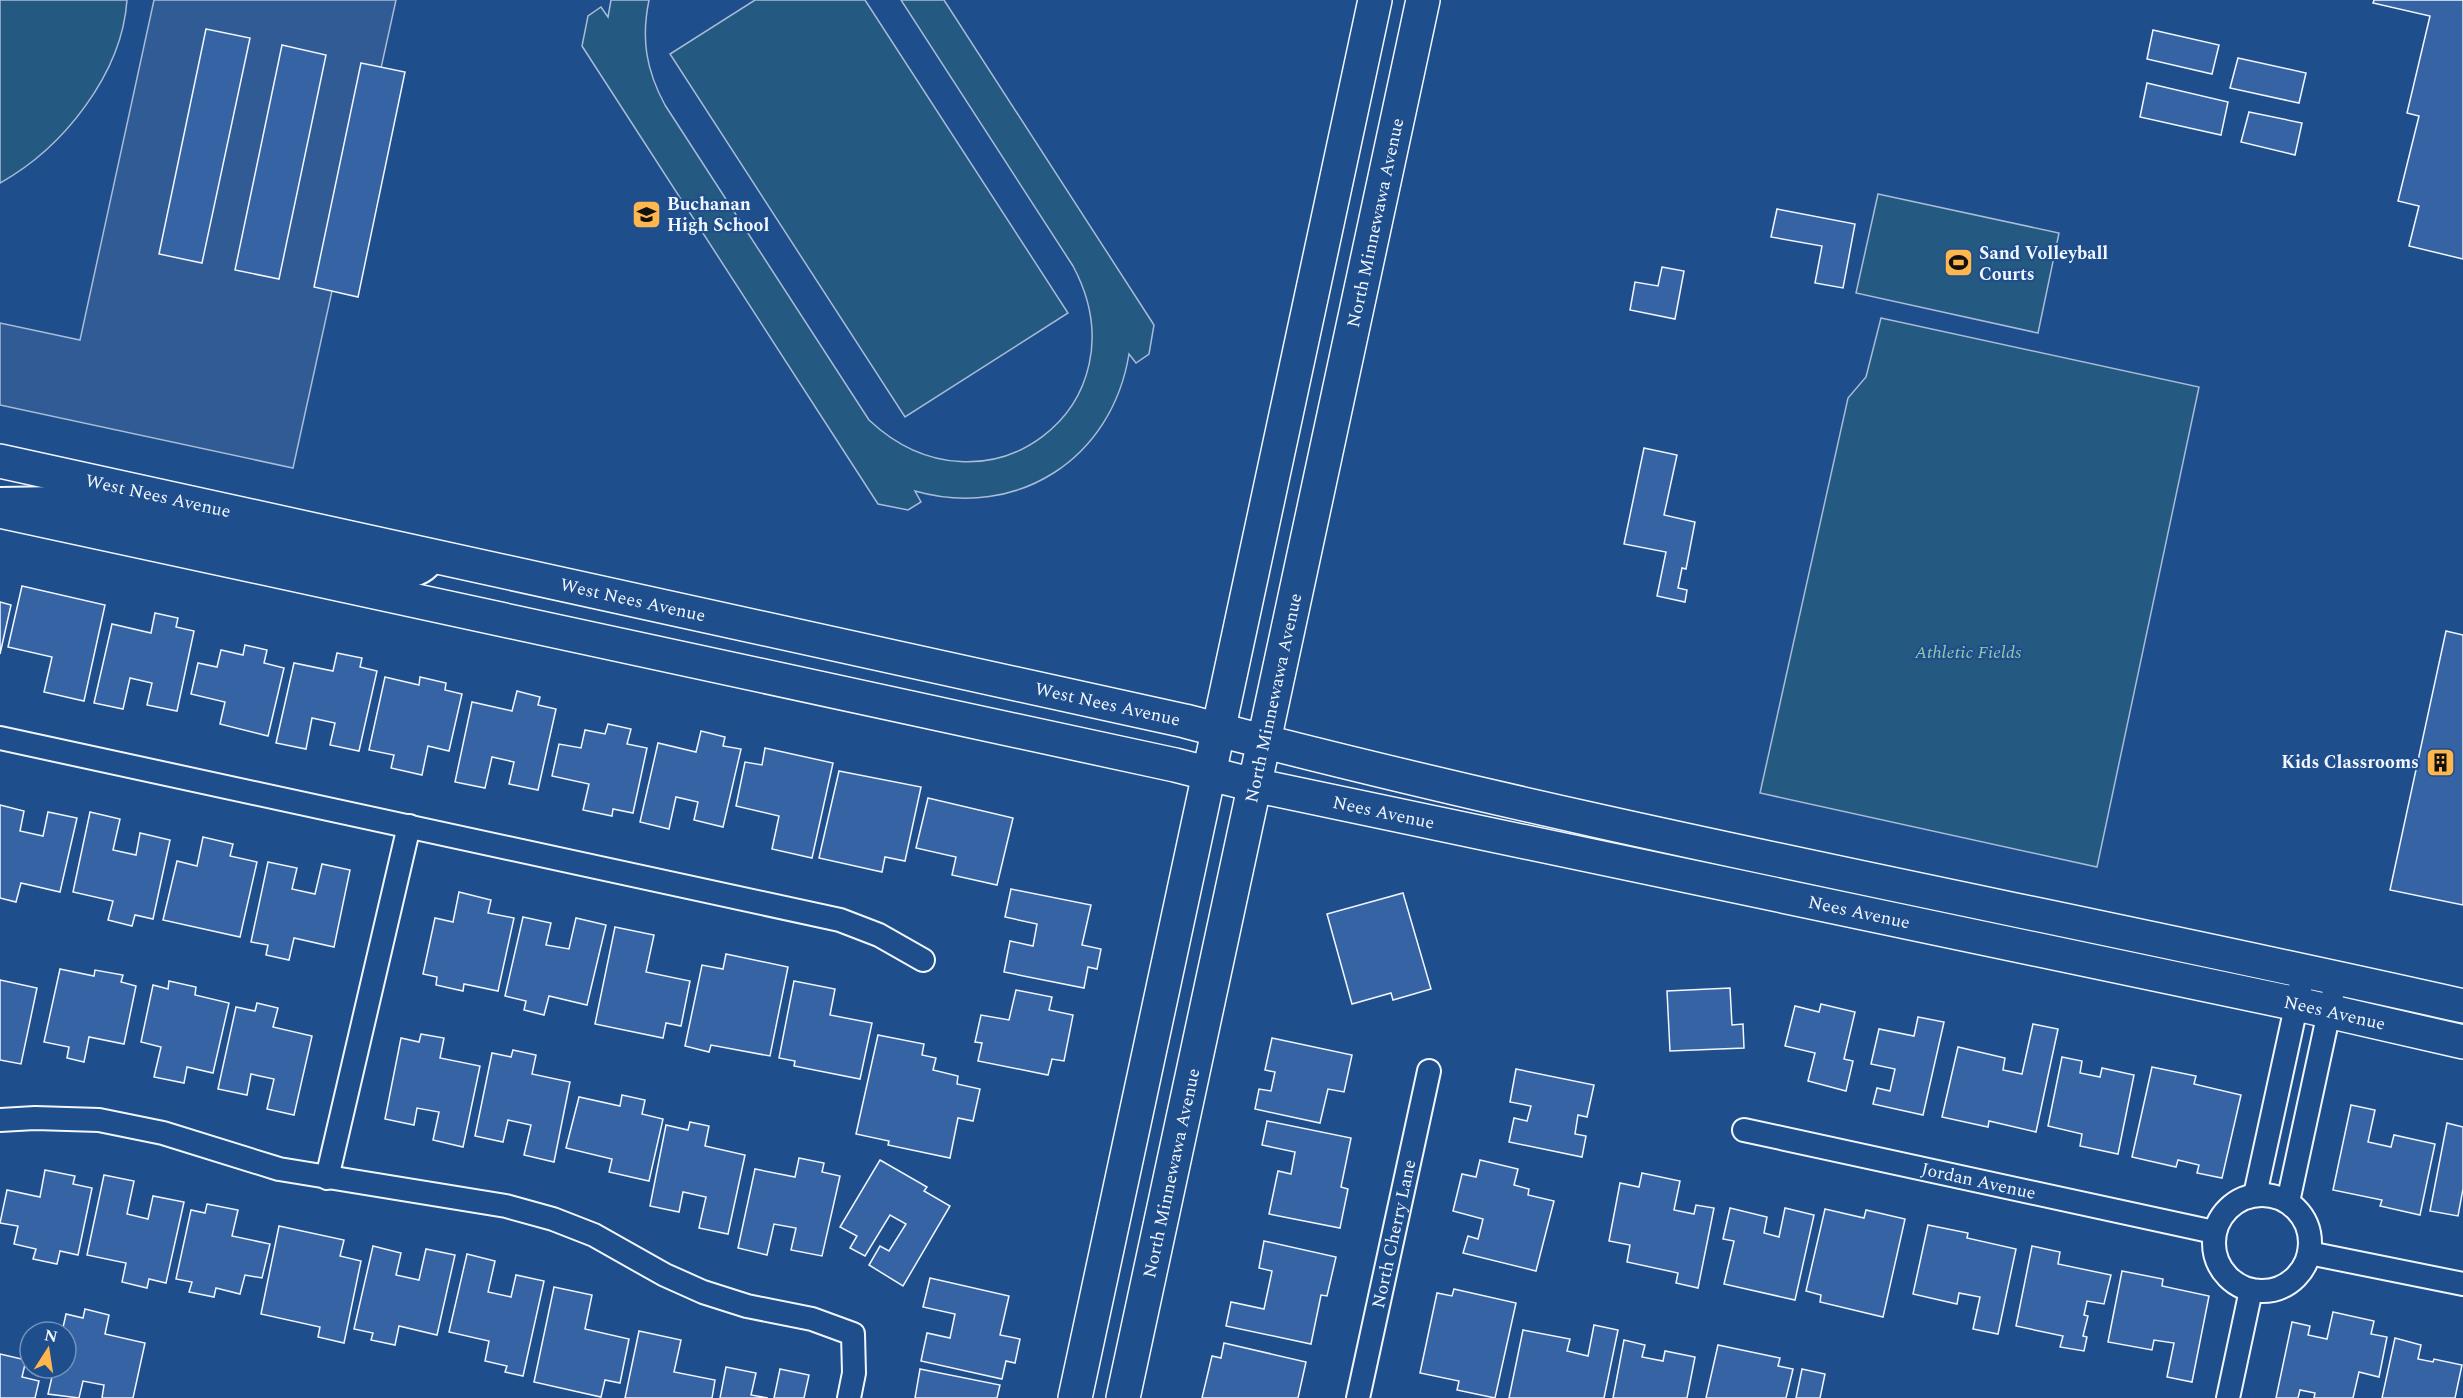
<svg xmlns="http://www.w3.org/2000/svg" width="2463" height="1398" font-family="Spectral,serif">
  <style>
    .green { fill: #245a82; stroke: #a8bbd7; stroke-width: 1.5 }
    .parking { fill: #305b95; stroke: #a8bbd7; stroke-width: 1.5 }
    .building { fill: #3563a3; stroke: #f2f6ff; stroke-width: 1.5 }
    .lines { fill: none; stroke-linecap: round; stroke-linejoin: round }
    .minor-casing { stroke: #f2f6ff; stroke-width: 26 }
    .tertiary-casing { stroke: #f2f6ff; stroke-width: 32 }
    .secondary-casing { stroke: #f2f6ff; stroke-width: 36 }
    .minor { stroke: #1f4e8c; stroke-width: 22 }
    .tertiary { stroke: #1f4e8c; stroke-width: 28 }
    .secondary { stroke: #1f4e8c; stroke-width: 33 }
    .labels { text-anchor: middle; stroke-width: 4.5; stroke-linejoin: round; paint-order: stroke }
    .poi-label { font-size: 18px; font-weight: bold; fill: #f2f6ff; stroke: #1f4e8c; text-anchor: start }
    .street-label { font-size: 18px; fill: #f2f6ff; stroke: #1f4e8c }
    .park-label { font-size: 18px; font-style: italic; fill: #97c8a6; stroke: #1f4e8c }
  </style>
  <rect width="100%" height="100%" fill="#1f4e8c"/>
  <g class="green">
    <path d="M 0,0 L 127,0 C 122,74 63,148 0,183 Z"/>
    <path d="M 611,0 L 649,0 C 641,39 646,70 665,105 L 869,420 C 985,529 1148,406 1073,266 L 901,0 L 944,0 L 1154,325 L 1149,354 L 1136,363 L 1129,354 C 1112,459 1017,520 915,491 L 921,502 L 908,510 L 878,504 L 582,46 L 588,16 L 601,7 L 608,17 Z"/>
    <polygon points="755,0 865,0 1068,313 905,417 670,54"/>
    <polygon points="1878,194 2059,233 2038,333 1856,293"/>
    <polygon points="1881,318 2199,387 2097,867 1760,793 1848,398 1866,377"/>
  </g>
  <polygon class="parking" points="154,0 396,0 293,468 0,405 0,323 80,340"/>
  <g class="building">
    <polygon points="2374,0 2463,0 2463,259 2409,246 2419,206 2398,201 2419,116 2407,113 2430,16 2373,3"/>
    <polygon points="206,29 250,38 202,263 159,254"/>
    <polygon points="2153,30 2219,45 2212,74 2147,59"/>
    <polygon points="282,45 326,55 279,279 235,270"/>
    <polygon points="2238,58 2306,73 2299,103 2230,88"/>
    <polygon points="361,63 405,72 358,297 314,287"/>
    <polygon points="2147,83 2228,102 2221,135 2140,117"/>
    <polygon points="2249,112 2302,123 2295,155 2241,142"/>
    <polygon points="1777,209 1855,224 1843,288 1815,283 1822,246 1771,237"/>
    <polygon points="1662,267 1684,271 1675,319 1630,310 1635,282 1658,286"/>
    <polygon points="1644,448 1677,455 1664,515 1695,522 1686,569 1682,568 1678,588 1687,590 1685,602 1657,596 1666,552 1624,544"/>
    <polygon points="22,586 105,605 84,701 44,692 52,657 8,647"/>
    <polygon points="0,602 11,605 0,654"/>
    <polygon points="155,613 178,618 176,627 194,631 177,711 147,705 152,683 130,678 123,709 94,703 112,624 151,633"/>
    <polygon points="2446,631 2463,635 2463,905 2390,890"/>
    <polygon points="245,645 267,650 264,663 284,668 268,736 220,724 225,702 191,694 198,663 217,667 221,650 243,655"/>
    <polygon points="337,653 362,658 360,667 377,671 359,751 330,745 335,723 312,718 306,749 276,743 294,663 333,671"/>
    <polygon points="385,677 419,685 420,677 446,683 445,690 462,694 449,751 428,746 422,775 391,768 394,755 369,750"/>
    <polygon points="517,691 540,697 538,705 556,709 538,790 509,784 514,762 492,757 485,788 455,782 472,702 512,711"/>
    <polygon points="608,724 631,729 627,744 647,748 633,813 613,809 612,816 583,810 589,784 552,776 559,744 581,748 585,730 605,734"/>
    <polygon points="701,731 725,737 723,746 741,749 723,827 694,820 698,802 676,797 669,829 640,822 658,743 696,752"/>
    <polygon points="765,748 833,763 812,858 772,849 779,816 736,806 745,762 762,765"/>
    <polygon points="839,771 921,787 905,861 885,857 882,872 819,858"/>
    <polygon points="928,798 1013,818 997,885 952,875 956,857 916,848"/>
    <polygon points="0,805 24,811 20,831 43,836 48,812 77,818 60,892 21,883 16,902 0,898"/>
    <polygon points="90,812 120,819 113,850 136,855 140,833 170,840 153,919 135,915 132,926 108,920 113,901 73,892"/>
    <polygon points="203,837 233,844 230,856 257,862 240,937 163,920 177,861 197,866"/>
    <polygon points="268,862 297,868 292,889 315,894 322,864 350,870 334,947 294,938 289,960 266,955 268,945 251,942"/>
    <polygon points="1011,889 1091,905 1082,945 1101,949 1097,969 1088,967 1084,988 1004,972 1010,941 1033,946 1037,924 1005,917"/>
    <polygon points="459,892 491,900 488,913 514,918 498,991 464,984 463,991 436,985 437,977 423,974 435,918 453,922"/>
    <polygon points="1403,893 1431,989 1393,1000 1391,993 1352,1004 1327,914"/>
    <polygon points="523,917 551,923 546,945 569,949 576,918 606,925 587,1005 549,996 544,1015 524,1010 526,1001 505,996"/>
    <polygon points="615,927 654,935 646,972 690,981 681,1026 666,1023 663,1038 595,1024"/>
    <polygon points="726,954 788,967 770,1056 711,1045 709,1052 685,1046 702,965 723,969"/>
    <polygon points="60,969 94,976 95,970 123,975 121,982 136,986 124,1044 89,1037 84,1062 67,1058 69,1047 44,1042"/>
    <polygon points="0,980 37,988 21,1064 0,1060"/>
    <polygon points="169,981 196,987 195,995 229,1003 213,1073 187,1067 184,1083 154,1077 161,1047 141,1042 153,985 168,989"/>
    <polygon points="794,981 835,989 830,1015 872,1023 860,1079 794,1066 795,1061 779,1058"/>
    <polygon points="1730,988 1732,1025 1743,1024 1744,1048 1670,1051 1667,991"/>
    <polygon points="1016,990 1052,997 1049,1010 1073,1015 1064,1061 1052,1059 1048,1075 978,1061 982,1043 975,1042 981,1015 1009,1020"/>
    <polygon points="257,1003 278,1008 273,1027 312,1036 294,1115 267,1109 274,1079 251,1074 247,1095 218,1089 236,1007 255,1011"/>
    <polygon points="1821,1004 1855,1012 1844,1059 1853,1061 1846,1091 1808,1081 1815,1053 1785,1046 1795,1006 1819,1012"/>
    <polygon points="1918,1017 1944,1022 1923,1115 1873,1104 1877,1088 1890,1091 1895,1069 1871,1064 1879,1029 1914,1036"/>
    <polygon points="2033,1024 2058,1029 2036,1132 1989,1121 1988,1127 1942,1117 1958,1047 2005,1058 2003,1070 2022,1074"/>
    <polygon points="421,1034 444,1038 440,1058 480,1066 463,1147 433,1140 439,1112 417,1108 414,1125 385,1119 401,1038 419,1042"/>
    <polygon points="878,1035 924,1044 922,1055 936,1058 933,1070 958,1076 957,1084 980,1089 973,1121 958,1118 950,1158 888,1145 889,1141 856,1134"/>
    <polygon points="1272,1038 1352,1055 1344,1092 1328,1089 1320,1123 1255,1109 1259,1089 1271,1091 1275,1072 1265,1070"/>
    <polygon points="513,1050 536,1055 532,1074 570,1082 554,1162 524,1155 531,1125 508,1120 503,1142 475,1136 492,1053 511,1057"/>
    <polygon points="2062,1057 2082,1061 2080,1073 2100,1077 2102,1068 2134,1075 2118,1154 2080,1146 2082,1134 2048,1126"/>
    <polygon points="2152,1067 2196,1076 2194,1084 2241,1095 2222,1178 2197,1173 2199,1165 2178,1160 2176,1167 2132,1157"/>
    <polygon points="1516,1069 1594,1085 1587,1117 1578,1115 1575,1134 1586,1136 1582,1157 1509,1142 1514,1118 1527,1121 1531,1106 1510,1102"/>
    <polygon points="622,1095 645,1100 642,1114 663,1119 649,1181 609,1172 612,1159 566,1148 579,1097 620,1106"/>
    <polygon points="2351,1105 2375,1110 2368,1142 2391,1147 2394,1135 2435,1144 2420,1215 2380,1206 2382,1200 2333,1190"/>
    <polygon points="1267,1121 1351,1138 1341,1187 1348,1189 1340,1228 1269,1214 1278,1171 1291,1174 1295,1152 1262,1145"/>
    <polygon points="690,1122 709,1126 705,1146 745,1155 728,1234 699,1228 706,1197 683,1192 679,1212 650,1206 666,1125 688,1130"/>
    <polygon points="2447,1123 2463,1127 2463,1189 2458,1216 2430,1211"/>
    <polygon points="799,1158 824,1163 822,1172 840,1176 822,1256 791,1250 796,1228 774,1224 767,1255 738,1248 755,1169 795,1177"/>
    <polygon points="880,1160 927,1187 924,1191 950,1206 903,1286 869,1265 880,1246 889,1251 906,1224 890,1215 865,1256 850,1248 857,1236 840,1227"/>
    <polygon points="1480,1160 1518,1169 1514,1185 1529,1189 1528,1195 1554,1201 1536,1271 1463,1253 1468,1236 1478,1239 1483,1219 1453,1211 1462,1174 1476,1177"/>
    <polygon points="45,1170 75,1176 73,1184 92,1188 78,1255 60,1251 57,1264 33,1259 36,1249 14,1244 18,1226 0,1223 7,1190 40,1197"/>
    <polygon points="1642,1173 1680,1181 1674,1210 1694,1214 1696,1205 1714,1208 1698,1288 1676,1283 1678,1273 1627,1262 1630,1245 1609,1241 1620,1183 1639,1187"/>
    <polygon points="104,1175 134,1181 127,1214 148,1219 153,1196 184,1202 166,1283 149,1279 147,1288 122,1282 126,1263 87,1255"/>
    <polygon points="207,1204 238,1210 232,1236 270,1244 262,1278 245,1275 240,1294 216,1288 214,1297 189,1292 192,1282 176,1279 191,1210 205,1213"/>
    <polygon points="1730,1208 1767,1217 1764,1233 1779,1237 1785,1208 1814,1215 1795,1300 1724,1284 1734,1241 1723,1239"/>
    <polygon points="1825,1209 1864,1218 1866,1210 1905,1219 1883,1317 1820,1302 1821,1295 1806,1291"/>
    <polygon points="1928,1225 1968,1233 1967,1238 2016,1249 1998,1334 1973,1329 1980,1297 1959,1293 1957,1304 1913,1294"/>
    <polygon points="279,1226 344,1240 340,1256 361,1261 344,1343 318,1337 320,1327 261,1314"/>
    <polygon points="1264,1241 1336,1257 1327,1296 1321,1295 1311,1344 1226,1326 1231,1302 1264,1309 1272,1271 1259,1268"/>
    <polygon points="373,1246 401,1253 396,1275 419,1280 426,1249 455,1255 437,1335 399,1326 395,1345 371,1340 373,1333 354,1329"/>
    <polygon points="2032,1246 2060,1252 2058,1264 2111,1275 2104,1304 2087,1301 2084,1315 2088,1316 2083,1336 2087,1337 2084,1351 2060,1347 2063,1336 2016,1326"/>
    <polygon points="467,1254 495,1261 488,1292 511,1297 516,1275 544,1281 523,1376 505,1372 507,1366 485,1361 489,1341 449,1332"/>
    <polygon points="2122,1271 2163,1279 2162,1286 2209,1296 2192,1382 2167,1377 2174,1343 2154,1340 2152,1350 2108,1342"/>
    <polygon points="930,1278 1009,1296 1000,1335 1020,1339 1015,1363 1006,1361 1002,1379 921,1361 927,1333 950,1338 955,1314 923,1307"/>
    <polygon points="554,1287 592,1295 585,1329 629,1339 620,1383 605,1380 601,1397 534,1382"/>
    <polygon points="1454,1289 1516,1303 1495,1398 1457,1390 1459,1381 1420,1373 1437,1293 1452,1296"/>
    <polygon points="85,1309 109,1315 105,1334 145,1343 133,1398 102,1398 104,1385 83,1381 79,1398 48,1394 54,1368 66,1368 66,1332 62,1332 66,1314 83,1318"/>
    <polygon points="2333,1312 2374,1321 2371,1334 2387,1337 2379,1377 2359,1372 2353,1398 2314,1398 2315,1393 2300,1390 2298,1398 2276,1398 2292,1322 2310,1326 2308,1335 2327,1339"/>
    <polygon points="1594,1325 1618,1330 1604,1398 1509,1398 1523,1330 1570,1339 1567,1351 1588,1356"/>
    <polygon points="639,1331 681,1340 674,1372 715,1380 712,1398 625,1398"/>
    <polygon points="2395,1338 2421,1345 2418,1359 2433,1362 2434,1359 2462,1365 2455,1398 2382,1398"/>
    <polygon points="1624,1340 1645,1345 1642,1357 1663,1361 1665,1351 1695,1357 1687,1398 1613,1398"/>
    <polygon points="1224,1343 1306,1362 1298,1398 1202,1398 1212,1356 1221,1358"/>
    <polygon points="1718,1345 1780,1358 1778,1366 1793,1369 1786,1398 1706,1398"/>
    <polygon points="0,1354 26,1360 22,1377 39,1381 35,1398 0,1398"/>
    <polygon points="726,1367 756,1373 751,1395 768,1398 720,1398"/>
    <polygon points="780,1369 809,1375 804,1398 774,1398"/>
    <polygon points="920,1369 1000,1385 997,1398 915,1398"/>
    <polygon points="1802,1369 1825,1374 1820,1398 1796,1398"/>
  </g>
  <g class="lines">
    <defs>
      <g id="minor">
        <polyline points="0,738 840,920 879,935 923,960"/>
        <polyline points="0,1120 35,1118 99,1120 163,1133 279,1169 506,1206 553,1219 594,1235 665,1275 703,1292 747,1306 812,1319 853,1334 854,1373 849,1398"/>
        <path id="s1" d="M 1744,1130 L 2214,1232"/>
        <polyline points="327,1178 409,826"/>
        <circle cx="2262" cy="1243" r="48"/>
        <polyline points="2255,1195 2304,970"/>
        <polyline points="2288,1202 2332,998"/>
        <polyline points="2309,1253 2463,1284"/>
        <path id="s2" d="M 1358,1398 L 1429,1071"/>
        <polyline points="2228,1398 2251,1290"/>
      </g>
      <path id="tertiary" d="M 0,502 L 60,501 L 401,573 C 416,574 425,569 433,556"/>
      <g id="secondary">
        <path id="s3" d="M 0,461 L 1185,721 C 1607,833 2037,910 2463,1006"/>
        <path id="s4" d="M 0,511 L 1175,765 L 1254,785 L 2297,1004 L 2463,1042"/>
        <polyline points="1075,1398 1375,0"/>
        <path id="s5" d="M 1123,1398 L 1423,0"/>
      </g>
    </defs>
    <use href="#minor" class="minor-casing"/>
    <use href="#tertiary" class="tertiary-casing"/>
    <use href="#secondary" class="secondary-casing"/>
    <use href="#minor" class="minor"/>
    <use href="#tertiary" class="tertiary"/>
    <use href="#secondary" class="secondary"/>
  </g>
  <defs>
    <symbol id="school-square" viewBox="-11 -11 22 22"><rect x="-9" y="-9" width="18" height="18" rx="4" fill="#ffb74d" stroke="#1f4e8c"/><path d="M0-5L7-2L0 1L-7-2ZM-4 1L0 2.5L4 1V4Q0 6-4 4Z" fill="#111"/></symbol>
    <symbol id="stadium-square" viewBox="-11 -11 22 22"><rect x="-9" y="-9" width="18" height="18" rx="4" fill="#ffb74d" stroke="#1f4e8c"/><path d="M0-5a6.5 5 0 1 0 0 10a6.5 5 0 1 0 0-10ZM-3.5-1.8h7v3.6h-7Z" fill="#111"/></symbol>
    <symbol id="building-square" viewBox="-11 -11 22 22"><rect x="-9" y="-9" width="18" height="18" rx="4" fill="#ffb74d" stroke="#1f4e8c"/><path d="M-4-6H4V6H1V3H-1V6H-4ZM-2.5-4.3h1.7v1.8h-1.7ZM.8-4.3h1.7v1.8H.8ZM-2.5-1h1.7V.8h-1.7ZM.8-1h1.7V.8H.8Z" fill="#111"/></symbol>
  </defs>
  <g fill-rule="evenodd">
    <use href="#school-square" x="630" y="198" width="33" height="33"/>
    <use href="#stadium-square" x="1942" y="246" width="33" height="33"/>
    <use href="#building-square" x="2424" y="746" width="33" height="33"/>
  </g>
  <g class="labels">
    <g class="poi-label">
      <text x="667" y="210">Buchanan<tspan x="667" dy="21">High School</tspan></text>
      <text x="1979" y="259">Sand Volleyball<tspan x="1979" dy="21">Courts</tspan></text>
      <text x="2419" y="768" text-anchor="end">Kids Classrooms</text>
    </g>
    <g class="street-label">
      <text dy="6" stroke="none"><textPath href="#s5" startOffset="1202">North Minnewawa Avenue</textPath></text>
      <text dy="6" stroke="none"><textPath href="#s3" startOffset="162">West Nees Avenue</textPath></text>
      <text dy="6" stroke="none"><textPath href="#s3" startOffset="648">West Nees Avenue</textPath></text>
      <text dy="6" stroke="none"><textPath href="#s5" startOffset="716">North Minnewawa Avenue</textPath></text>
      <text dy="6" stroke="none"><textPath href="#s3" startOffset="1134">West Nees Avenue</textPath></text>
      <text dy="6" stroke="none"><textPath href="#s4" startOffset="1416">Nees Avenue</textPath></text>
      <text dy="6" stroke="none"><textPath href="#s4" startOffset="1902">Nees Avenue</textPath></text>
      <text dy="6" stroke="none"><textPath href="#s4" startOffset="2388">Nees Avenue</textPath></text>
      <text dy="6" stroke="none"><textPath href="#s5" startOffset="230">North Minnewawa Avenue</textPath></text>
      <text dy="6" stroke="none"><textPath href="#s1" startOffset="240">Jordan Avenue</textPath></text>
      <text dy="6" stroke="none"><textPath href="#s2" startOffset="168">North Cherry Lane</textPath></text>
    </g>
    <g class="park-label">
      <text x="1968" y="658">Athletic Fields</text>
    </g>
  </g>
  <g transform="translate(48 1350) rotate(12)"><circle r="28" fill="#1f4e8c" stroke="#7391ba" stroke-width="1.5"/>
  <path d="M0-4.5L10 22L0 15L-10 22Z" fill="#ffb74d"/>
  <text y="-9" font-size="16" font-weight="bold" text-anchor="middle" fill="#f2f6ff">N</text>
  </g>
</svg>
